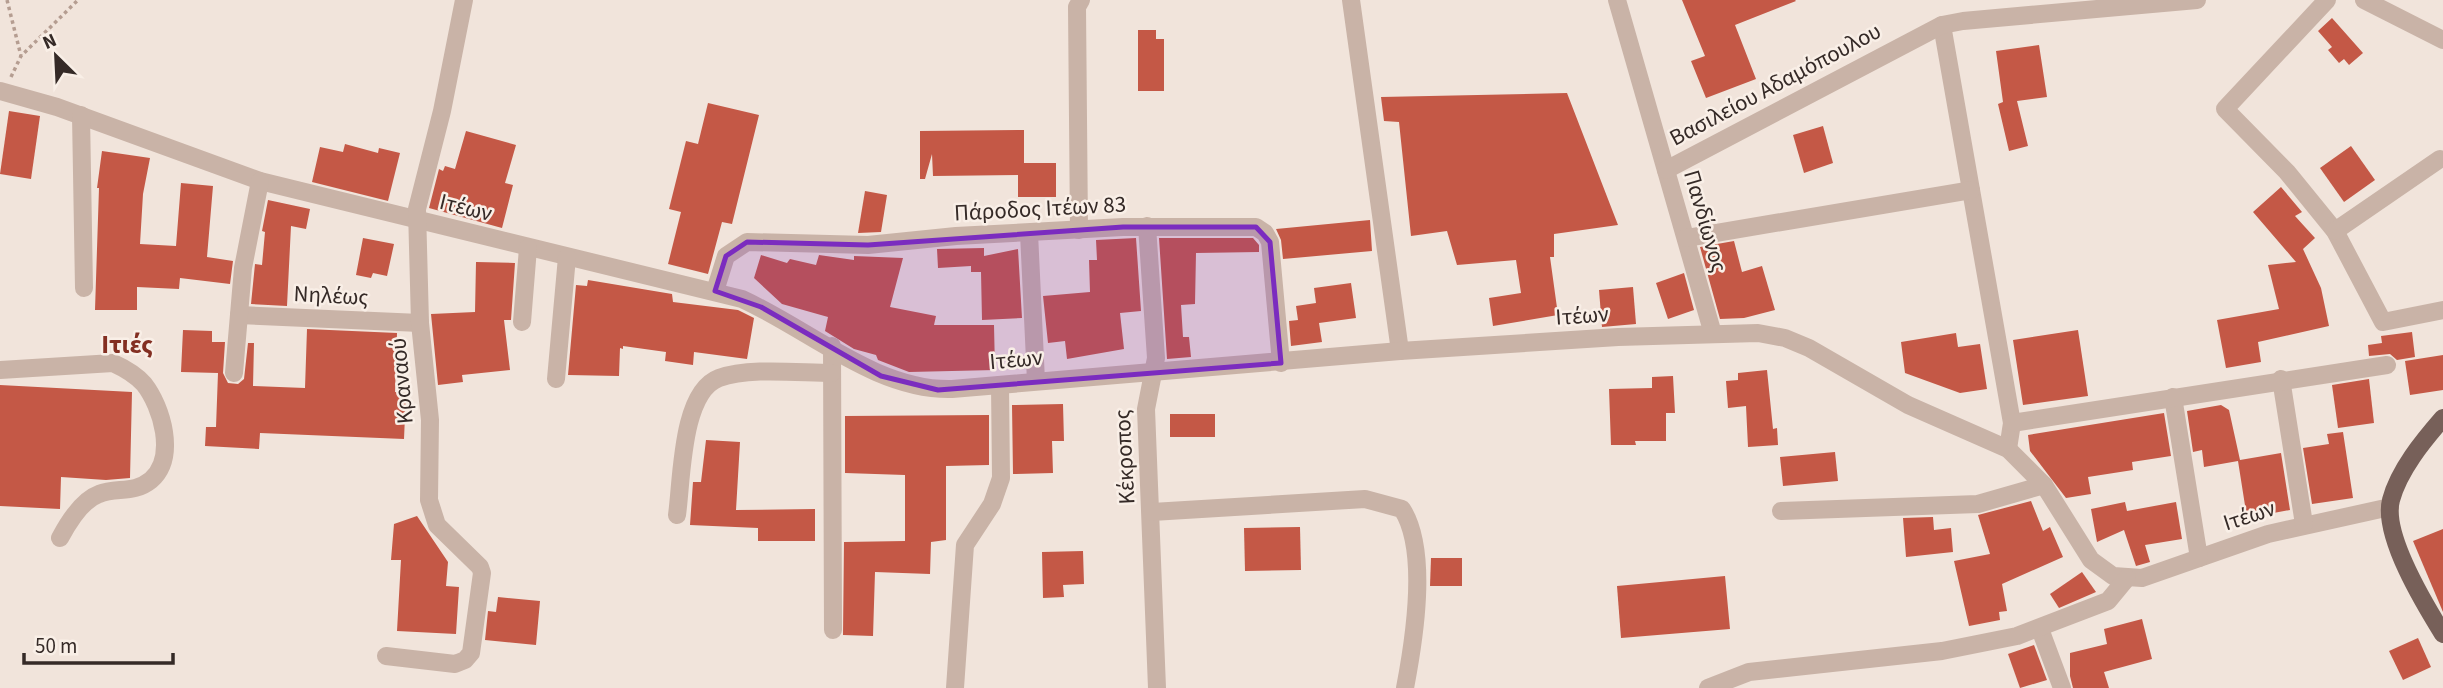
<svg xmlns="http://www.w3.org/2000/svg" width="2443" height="688" font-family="'Source Sans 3',sans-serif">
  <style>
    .building { fill: #c45846 }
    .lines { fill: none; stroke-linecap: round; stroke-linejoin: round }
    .path { stroke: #b59d91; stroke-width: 3.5; stroke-dasharray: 3.5 3.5; stroke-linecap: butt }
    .minor { stroke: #c9b3a7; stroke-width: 18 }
    .major { stroke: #776059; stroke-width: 18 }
    .marked { fill: #7b2cbf; fill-opacity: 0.2; stroke: #7b2cbf; stroke-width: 5; stroke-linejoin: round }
    .labels { text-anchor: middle; stroke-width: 5; stroke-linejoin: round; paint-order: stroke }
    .street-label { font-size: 23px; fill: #352a27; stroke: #f9efe7 }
    .quarter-label { font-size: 26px; font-weight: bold; fill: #832f22; stroke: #f9efe7 }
  </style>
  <rect width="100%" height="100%" fill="#f1e4db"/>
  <g class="building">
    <polygon points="1682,0 1795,0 1796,1 1735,25 1756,79 1706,98 1691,61 1705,56"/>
    <polygon points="2332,18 2363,53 2349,65 2344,59 2339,63 2328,50 2332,47 2318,31"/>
    <polygon points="1138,30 1156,30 1156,39 1164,39 1164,91 1138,91"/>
    <polygon points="2039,45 2047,97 2017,101 2028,146 2009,151 1998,104 2003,102 1996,51"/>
    <polygon points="1567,93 1618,225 1554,234 1554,257 1550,257 1558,315 1493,326 1489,298 1521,293 1516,260 1457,265 1447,231 1411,236 1399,122 1384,121 1381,97"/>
    <polygon points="708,103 759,115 732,224 722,222 708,274 668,264 681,212 669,209 686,141 698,144"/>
    <polygon points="9,111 40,116 31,179 0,174"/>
    <polygon points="1823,126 1833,163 1804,173 1793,135"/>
    <polygon points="1024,130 1024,163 1056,163 1056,197 1018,197 1018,175 933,176 932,154 925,179 920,179 920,131"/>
    <polygon points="466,131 516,145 505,183 513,185 502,228 429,208 439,169 443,171 445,166 455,169"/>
    <polygon points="345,144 378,153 379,148 400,153 388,201 312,182 320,147 343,152"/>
    <polygon points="2351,146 2375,180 2344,202 2320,168"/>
    <polygon points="102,151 150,158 143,194 140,244 176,246 181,183 213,186 207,257 233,261 230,284 180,278 179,289 137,287 137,310 95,310 99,188 97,188"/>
    <polygon points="2281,187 2302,212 2295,216 2315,238 2303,249 2321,288 2329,326 2258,342 2261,362 2226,368 2217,320 2279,309 2268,265 2296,262 2253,212"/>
    <polygon points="865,191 887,195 881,232 858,233"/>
    <polygon points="268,200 310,209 306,229 291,226 287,306 251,304 255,264 262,265 265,232 262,231"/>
    <polygon points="1370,220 1372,251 1283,259 1281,240 1276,229"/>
    <polygon points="363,238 394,244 387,276 373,273 371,278 356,275"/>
    <polygon points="1136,238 1141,311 1120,313 1124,349 1067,359 1065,341 1048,343 1043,296 1090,292 1089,260 1097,260 1096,240"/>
    <polygon points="1159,238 1253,238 1259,245 1259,252 1196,253 1195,304 1181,305 1183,337 1189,337 1191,357 1167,359"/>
    <polygon points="1734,241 1742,272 1762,266 1775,310 1744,318 1720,319 1700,247"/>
    <polygon points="984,248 984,256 1018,249 1022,318 982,320 981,272 971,272 971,266 938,268 937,249"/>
    <polygon points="761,255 787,263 790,259 816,265 819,255 854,260 854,256 903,258 890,307 936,316 934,325 994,325 995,370 909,372 878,360 876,355 854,349 825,331 828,317 782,304 754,278"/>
    <polygon points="476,262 515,263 511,320 504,320 510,370 462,375 463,382 438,385 431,314 475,312"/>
    <polygon points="1684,273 1694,310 1668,319 1656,283"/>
    <polygon points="588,280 672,294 673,302 738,310 754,318 747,359 694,352 693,365 665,361 666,352 623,346 623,349 620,348 619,376 568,375 576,285 587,286"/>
    <polygon points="1351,283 1356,318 1319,323 1322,342 1291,346 1289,321 1298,320 1296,306 1316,303 1314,288"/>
    <polygon points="1633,287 1636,324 1602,327 1599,290"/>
    <polygon points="307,329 397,333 395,392 406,393 404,439 260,433 259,449 205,446 206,427 216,427 218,373 181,372 183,330 212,331 212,342 225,342 223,373 228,383 238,384 244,379 248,343 254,343 253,386 305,388"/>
    <polygon points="2078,330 2088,396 2023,405 2013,340"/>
    <polygon points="2412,332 2415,357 2397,360 2390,354 2369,356 2368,345 2382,343 2381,336"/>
    <polygon points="1956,333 1958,347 1980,344 1987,389 1960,393 1905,373 1901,342"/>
    <polygon points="2443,355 2443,390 2410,395 2405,361"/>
    <polygon points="1767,370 1773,429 1777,428 1778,445 1748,447 1746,406 1728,408 1726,381 1738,380 1738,373"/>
    <polygon points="1673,376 1675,413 1666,413 1666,441 1635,441 1636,445 1611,445 1609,389 1652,388 1652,377"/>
    <polygon points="2369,379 2374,423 2338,428 2332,385"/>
    <polygon points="0,385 132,392 130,478 106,480 61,477 60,509 0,506"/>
    <polygon points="1063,404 1064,441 1052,441 1053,473 1013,474 1012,405"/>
    <polygon points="2221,405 2229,410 2240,460 2281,453 2290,510 2247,518 2238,461 2204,467 2202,450 2193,452 2187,411"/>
    <polygon points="2164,413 2171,456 2132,462 2133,470 2088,477 2091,494 2066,498 2030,451 2028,435"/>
    <rect x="1170" y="414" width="45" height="23"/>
    <polygon points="989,415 989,465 946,466 946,540 931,542 930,574 875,572 873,636 843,635 844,542 905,541 905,475 845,473 845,416"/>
    <polygon points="2343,432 2353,498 2312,504 2303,448 2329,444 2327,434"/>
    <polygon points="706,440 740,442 736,510 815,509 815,541 758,541 758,528 690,525 693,482 701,482"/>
    <polygon points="1835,452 1838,481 1783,486 1780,457"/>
    <polygon points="2031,501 2043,531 2050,527 2063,557 2002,584 2007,611 1999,612 2000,620 1969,626 1954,561 1990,554 1978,515"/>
    <polygon points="2125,502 2127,511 2176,502 2182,539 2145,545 2150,562 2136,566 2124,530 2097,542 2091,509"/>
    <polygon points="417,516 448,562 446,586 459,587 456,634 397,631 401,560 391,560 394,524"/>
    <polygon points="1933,517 1934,530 1951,528 1953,552 1906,557 1903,518"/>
    <polygon points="1300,527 1301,570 1245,571 1244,528"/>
    <polygon points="2443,529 2443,612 2413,541"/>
    <polygon points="1083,551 1084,584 1063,585 1064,597 1043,598 1042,552"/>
    <polygon points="1431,558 1462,558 1462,586 1430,586"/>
    <polygon points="2082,572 2096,592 2059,608 2050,594"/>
    <polygon points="1725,576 1730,629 1621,638 1617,586"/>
    <polygon points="498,597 540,601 536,645 485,640 488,611 496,612"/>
    <polygon points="2142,619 2152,659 2104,672 2109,688 2073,688 2070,676 2070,653 2107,644 2104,629"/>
    <polygon points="2418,638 2431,667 2403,680 2389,651"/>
    <polygon points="2034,645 2047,680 2020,688 2008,654"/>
  </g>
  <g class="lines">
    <g class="path">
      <polyline points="7,0 21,56"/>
      <polyline points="11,77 21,56 78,0"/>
    </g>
    <g class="minor">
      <polyline points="1351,0 1400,351"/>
      <polyline points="1617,0 1713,334"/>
      <polyline points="2327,0 2225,109 2287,172 2335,231 2383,322 2443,310"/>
      <polyline points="2364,0 2443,40"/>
      <polyline points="1942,25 2012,423 2008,449"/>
      <path d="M 0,91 L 57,107 L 260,181 L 742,299 C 810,330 877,391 952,389 L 1400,351 L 1618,337 L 1758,333 L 1785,338 L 1809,348 L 1908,405 L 2008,449 L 2044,485 L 2091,560 L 2113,576 L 2142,578 L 2268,534 L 2390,507"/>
      <polyline points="81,115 84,288"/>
      <polyline points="1666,170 1942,25 1963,21 2197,0"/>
      <polyline points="1147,226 1156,358 1146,409 1157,688"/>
      <polyline points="1079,230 1077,7 1081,0"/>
      <polyline points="2335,231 2440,159"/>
      <polyline points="1029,233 1036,381"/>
      <polyline points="1686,238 1971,190"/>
      <polyline points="715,291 726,256 747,242 868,245 956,236 1123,227 1256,227 1265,233 1270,242 1281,363"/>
      <polyline points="239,315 420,323"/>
      <polyline points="522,322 528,248"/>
      <polyline points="832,346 833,630"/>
      <path d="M 0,370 L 113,363 C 124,368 135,374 144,384 C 162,407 177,457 151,480 C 134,494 117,487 99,494 C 82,500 68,523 60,538"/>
      <polyline points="234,373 243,268 260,181"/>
      <polyline points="556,379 567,257"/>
      <polyline points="2281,379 2304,524"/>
      <polyline points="2173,397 2199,558"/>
      <polyline points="2012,423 2387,365"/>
      <polyline points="1781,511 1978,504 2044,485"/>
      <path d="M 1152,512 L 1365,499 L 1402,509 C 1429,551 1414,641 1405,688"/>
      <path d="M 677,515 C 682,480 681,392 719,378 C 749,367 800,373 832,373"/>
      <polyline points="2040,629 2062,688"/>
      <polyline points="386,656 455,664 465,660 471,653 482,573 480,567 437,525 429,500 430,420 420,323 417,209 442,111 464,0"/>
      <polyline points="955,688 965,545 992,504 1001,478 1000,385"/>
      <polyline points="1708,688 1749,672 1942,651 2017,636 2108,601 2127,578"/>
    </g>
    <path class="major" d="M 2443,418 C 2423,441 2399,470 2391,500 C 2382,535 2425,605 2443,634"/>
  </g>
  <path class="marked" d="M 1123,227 L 1256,227 L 1270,242 L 1281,363 L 938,390 L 881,376 L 761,307 L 715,291 L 726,256 L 747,242 L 868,245 Z"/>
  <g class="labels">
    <g class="street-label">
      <text transform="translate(1775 84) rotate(-28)" y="8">Βασιλείου Αδαμόπουλου</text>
      <text transform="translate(466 207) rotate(14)" y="8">Ιτέων</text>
      <text transform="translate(1040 208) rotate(-3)" y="8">Πάροδος Ιτέων 83</text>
      <text transform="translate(1706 221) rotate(74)" y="8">Πανδίωνος</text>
      <text transform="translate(331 295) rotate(3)" y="8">Νηλέως</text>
      <text transform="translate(1582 315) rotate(-4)" y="8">Ιτέων</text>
      <text transform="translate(1016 359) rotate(-5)" y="8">Ιτέων</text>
      <text transform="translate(401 381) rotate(-95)" y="8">Κραναού</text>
      <text transform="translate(1124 457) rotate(-93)" y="8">Κέκροπος</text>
      <text transform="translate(2249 515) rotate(-18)" y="8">Ιτέων</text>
    </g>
    <g class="quarter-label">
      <text x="127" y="353">Ιτιές</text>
    </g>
  </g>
  <g transform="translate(56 56) rotate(336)" stroke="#f9efe7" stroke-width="5" paint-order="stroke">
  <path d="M0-5L12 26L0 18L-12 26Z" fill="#352a27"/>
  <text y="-10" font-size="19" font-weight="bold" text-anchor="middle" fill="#352a27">N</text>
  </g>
  <path d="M24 653v10h149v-10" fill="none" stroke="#352a27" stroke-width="3.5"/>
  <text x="35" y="653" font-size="21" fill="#352a27" stroke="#f9efe7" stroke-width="5" paint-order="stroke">50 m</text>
</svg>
